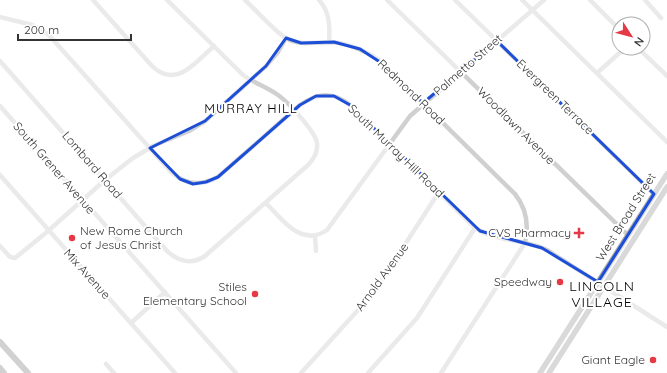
<svg xmlns="http://www.w3.org/2000/svg" width="667" height="373" font-family="Quicksand,sans-serif">
  <style>
    .lines { fill: none; stroke-linecap: round; stroke-linejoin: round }
    .minor { stroke: #d0d0d0; stroke-width: 4.5 }
    .major { stroke: #ababab; stroke-width: 5.5 }
    .highway { stroke: #9a9a9a; stroke-width: 6 }
    .marked { fill: none; stroke: #1d4ed8; stroke-width: 3; stroke-linejoin: round }
    .poi-dot { fill: #e63946; stroke: #fff; stroke-width: 1.5 }
    .labels { text-anchor: middle; stroke-width: 4; stroke-linejoin: round; paint-order: stroke }
    .street-label { font-size: 12px; fill: #333; stroke: #fff }
    .poi-label { font-size: 12px; fill: #333; stroke: #fff; text-anchor: end }
    .neighbourhood-label { font-size: 13px; letter-spacing: 1px; fill: #000; stroke: #fff }
    .quarter-label { font-size: 14px; letter-spacing: 1px; fill: #000; stroke: #fff }
  </style>
  <rect width="100%" height="100%" fill="#fff"/>
  <g class="lines">
    <g class="minor">
      <path d="M 93,0 L 152,66 C 176,89 195,63 214,46"/>
      <path d="M 245,0 C 256,10 274,31 286,38 C 300,46 315,42 331,42 C 349,43 365,51 379,60 L 515,194 C 527,209 529,225 525,243 L 441,373"/>
      <path d="M 319,0 C 330,12 330,27 329,42"/>
      <polyline points="387,0 628,235"/>
      <polyline points="455,0 654,194"/>
      <polyline points="522,0 667,142"/>
      <polyline points="590,0 619,29"/>
      <polyline points="645,0 661,18"/>
      <path d="M 0,17 L 32,25 L 48,34 L 172,173 C 186,185 202,186 218,177 L 300,105 C 318,93 332,91 350,105 L 475,228 C 497,242 524,239 547,250 L 667,327"/>
      <polyline points="638,48 667,76"/>
      <path d="M 0,61 L 167,251 C 179,262 191,265 205,256 L 308,165 C 314,159 318,151 317,143 C 315,131 288,102 278,95 C 267,87 254,83 243,75 L 167,0"/>
      <polyline points="597,73 625,48"/>
      <polyline points="0,106 236,373"/>
      <polyline points="0,175 175,373"/>
      <path d="M 266,203 C 282,219 301,248 327,230 L 410,116 L 544,0"/>
      <polyline points="315,236 316,251"/>
      <polyline points="0,246 10,257 15,258 47,232 105,180 133,158 155,145 189,131 205,121 266,66 278,52 286,38"/>
      <polyline points="131,323 165,292"/>
      <polyline points="106,364 114,373"/>
      <polyline points="301,373 368,299 378,286 439,192"/>
      <polyline points="368,373 417,318 475,228"/>
    </g>
    <g class="major">
      <polyline points="540,373 667,174"/>
      <polyline points="549,373 667,187"/>
    </g>
    <g class="highway">
      <polyline points="0,342 28,373"/>
      <polyline points="0,368 4,373"/>
    </g>
  </g>
  <path d="M0 0H667V373H0ZM 286,38 L 301,43 L 334,42 L 360,49 L 383,64 L 423,103 L 497,41 L 654,194 L 598,282 L 542,248 L 480,231 L 350,105 L 334,96 L 316,96 L 300,105 L 218,177 L 206,182 L 193,184 L 180,179 L 150,148 L 205,121 L 266,66 Z" fill="#fff" fill-opacity=".55" fill-rule="evenodd"/>
  <path class="marked" d="M 286,38 L 301,43 L 334,42 L 360,49 L 383,64 L 423,103 L 497,41 L 654,194 L 598,282 L 542,248 L 480,231 L 350,105 L 334,96 L 316,96 L 300,105 L 218,177 L 206,182 L 193,184 L 180,179 L 150,148 L 205,121 L 266,66 Z"/>
  <g class="poi-dot">
    <path d="M577 227h4v4h4v4h-4v4h-4v-4h-4v-4h4z"/>
    <circle cx="72" cy="238" r="4"/>
    <circle cx="560" cy="282" r="4"/>
    <circle cx="255" cy="294" r="4"/>
    <circle cx="653" cy="360" r="4"/>
  </g>
  <g class="labels">
    <g class="street-label">
      <text transform="translate(468 65) rotate(-41)" y="4">Palmetto Street</text>
      <text transform="translate(411 92) rotate(44)" y="4">Redmond Road</text>
      <text transform="translate(555 97) rotate(44)" y="4">Evergreen Terrace</text>
      <text transform="translate(516 126) rotate(45)" y="4">Woodlawn Avenue</text>
      <text transform="translate(396 151) rotate(44)" y="4">South Murray Hill Road</text>
      <text transform="translate(92 165) rotate(49)" y="4">Lombard Road</text>
      <text transform="translate(54 168) rotate(49)" y="4">South Grener Avenue</text>
      <text transform="translate(626 217) rotate(-58)" y="4">West Broad Street</text>
      <text transform="translate(87 274) rotate(48)" y="4">Mix Avenue</text>
      <text transform="translate(382 277) rotate(-54)" y="4">Arnold Avenue</text>
    </g>
    <g class="poi-label">
      <text x="80" y="235" text-anchor="start">New Rome Church<tspan x="80" dy="14">of Jesus Christ</tspan></text>
      <text x="571" y="237">CVS Pharmacy</text>
      <text x="552" y="286">Speedway</text>
      <text x="247" y="291">Stiles<tspan x="247" dy="14">Elementary School</tspan></text>
      <text x="645" y="364">Giant Eagle</text>
    </g>
    <g class="neighbourhood-label">
      <text x="251" y="113">MURRAY HILL</text>
    </g>
    <g class="quarter-label">
      <text x="602" y="291">LINCOLN<tspan x="602" dy="16">VILLAGE</tspan></text>
    </g>
  </g>
  <g transform="translate(631 36) rotate(126)"><circle r="19" fill="#ffffff" stroke="#adadad"/>
  <path d="M0-3L7 15L0 10L-7 15Z" fill="#e63946"/>
  <text y="-6" font-size="11" font-weight="bold" text-anchor="middle" fill="#333333">N</text>
  </g>
  <path d="M18 34v6h113v-6" fill="none" stroke="#333333" stroke-width="2"/>
  <text x="24" y="34" font-size="12" fill="#333333" stroke="#ffffff" stroke-width="3" paint-order="stroke">200 m</text>
</svg>
